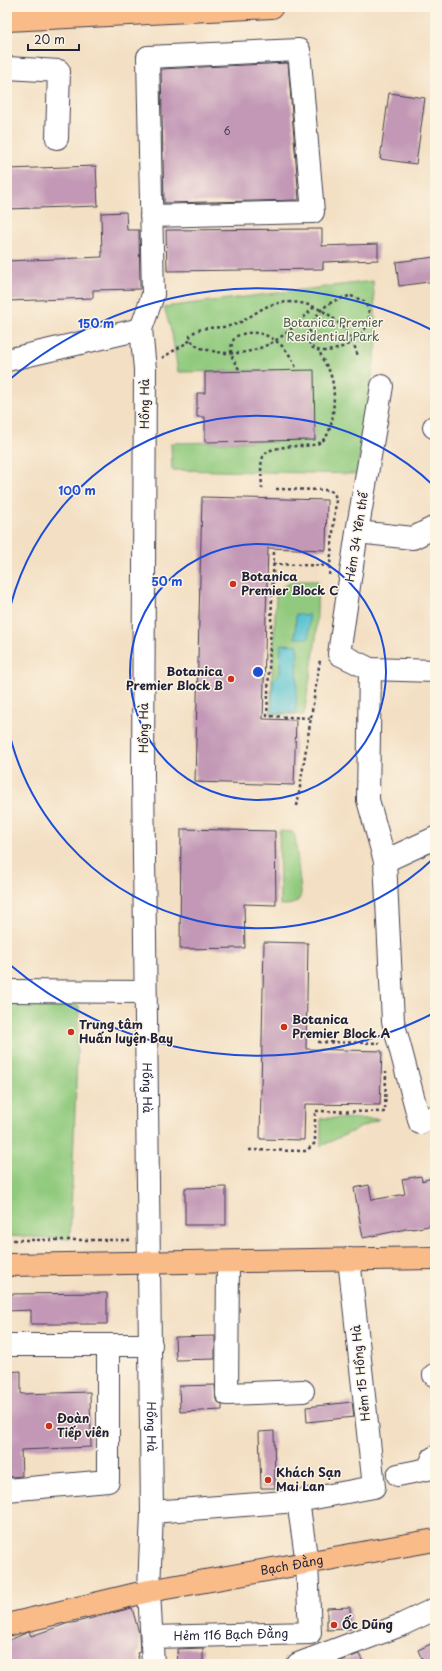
<svg xmlns="http://www.w3.org/2000/svg" width="442" height="1671" font-family="'Playpen Sans',sans-serif">
  <style>
    .green { fill: #91ca7e; stroke: #5a765c }
    .water { fill: #58c3d1; stroke: #3d7286 }
    .building { fill: #c298b6 }
    .lines { fill: none; stroke-linecap: round; stroke-linejoin: round }
    .minor-casing { stroke: #413e4f; stroke-width: 24 }
    .major-casing { stroke: #413e4f; stroke-width: 24 }
    .path { stroke: #413e4f; stroke-width: 2.5; stroke-dasharray: 3 3; stroke-linecap: butt }
    .minor { stroke: #fff; stroke-width: 22 }
    .major { stroke: #f9bc89; stroke-width: 22 }
    .ring { fill: none; stroke: #1d4ed8; stroke-width: 2 }
    .poi-dot { fill: #c8321e; stroke: #fcf5e5; stroke-width: 1.5 }
    .labels { text-anchor: middle; stroke-width: 3; stroke-linejoin: round; paint-order: stroke }
    .number-label { font-size: 10px; fill: #4a405a }
    .park-label { font-size: 12px; fill: #495d52; stroke: #fcf5e5 }
    .street-label { font-size: 12px; fill: #22223b; stroke: #fcf5e5 }
    .poi-label { font-size: 12px; font-weight: bold; fill: #22223b; stroke: #fcf5e5; text-anchor: start }
    .centre { fill: #1d4ed8; stroke: #fcf5e5; stroke-width: 2 }
    .ring-label { font-size: 12px; text-anchor: middle; font-weight: bold; fill: #1d4ed8; stroke: #fcf5e5; stroke-width: 3; stroke-linejoin: round; paint-order: stroke }
  </style>
  <rect width="100%" height="100%" fill="#fcf5e5"/>
  <filter id="ink" filterUnits="userSpaceOnUse"><feTurbulence type="fractalNoise" baseFrequency=".025" numOctaves="2"/><feDisplacementMap in="SourceGraphic" scale="8" xChannelSelector="R" yChannelSelector="G"/><feConvolveMatrix kernelMatrix="1 2 1 2 8 2 1 2 1" color-interpolation-filters="sRGB"/></filter>
  <filter id="wash" filterUnits="userSpaceOnUse"><feTurbulence type="fractalNoise" baseFrequency=".012" numOctaves="4" result="noise"/><feDisplacementMap in="SourceGraphic" scale="16" xChannelSelector="R" yChannelSelector="G"/><feGaussianBlur stdDeviation="0.9" result="paint"/><feColorMatrix in="noise" values="0 0 0 0 0 0 0 0 0 0 0 0 0 0 0 0 0 1.4 0 .05"/><feComposite in="paint" operator="in"/></filter>
  <g filter="url(#wash)">
    <rect width="100%" height="100%" fill="#f3dfc3"/>
    <g class="green">
      <polygon points="373,281 377,342 357,474 172,470 171,443 314,440 313,370 178,372 172,334 164,307"/>
      <path d="M 300,581 L 318,581 L 316,639 L 304,715 L 270,714 L 276,595 C 282,585 289,582 300,581 Z"/>
      <path d="M 279,831 L 292,832 L 295,835 L 301,892 C 300,905 290,905 280,905 Z"/>
      <polygon points="7,1003 79,1006 70,1239 7,1236"/>
      <polygon points="321,1118 379,1119 321,1146"/>
    </g>
    <g class="water">
      <polygon points="296,614 309,615 309,638 295,638"/>
      <polygon points="281,644 298,645 296,713 272,713 273,680 280,673"/>
    </g>
    <g id="blocks">
      <g class="building">
        <polygon points="288,63 299,200 164,203 161,69"/>
        <polygon points="389,93 425,98 416,164 380,159"/>
        <polygon points="96,166 98,206 7,209 7,169"/>
        <polygon points="126,212 127,230 139,230 140,289 93,290 93,298 8,301 7,261 102,257 101,213"/>
        <polygon points="322,229 322,246 378,244 378,260 323,262 323,269 167,271 166,230"/>
        <polygon points="435,257 435,281 399,286 396,262"/>
        <polygon points="314,370 315,440 205,442 205,417 197,417 197,393 205,393 205,372"/>
        <polygon points="202,497 327,500 326,550 268,548 263,719 296,720 294,785 195,782"/>
        <polygon points="181,829 275,831 276,905 244,904 245,948 180,949"/>
        <polygon points="264,942 308,943 306,1049 382,1051 380,1105 305,1104 304,1140 260,1139"/>
        <polygon points="421,1176 422,1181 435,1177 435,1225 412,1229 411,1228 363,1238 354,1188 369,1185 372,1200 405,1194 402,1179"/>
        <polygon points="226,1187 226,1225 185,1225 185,1188"/>
        <polygon points="107,1293 107,1324 31,1324 31,1310 7,1311 7,1294"/>
        <polygon points="215,1336 215,1359 176,1360 175,1337"/>
        <polygon points="21,1371 21,1394 90,1392 91,1447 21,1450 22,1476 7,1477 7,1372"/>
        <polygon points="215,1385 216,1400 222,1405 222,1410 180,1412 179,1386"/>
        <polygon points="352,1402 354,1417 307,1422 306,1407"/>
        <polygon points="274,1431 275,1488 261,1488 259,1432"/>
        <polygon points="350,1607 351,1629 327,1630 327,1608"/>
        <polygon points="132,1608 139,1633 140,1652 137,1653 140,1664 7,1664 7,1641 29,1632 31,1636 69,1623 73,1623"/>
        <polygon points="435,1642 435,1664 424,1664 418,1650"/>
        <polygon points="203,1648 203,1664 178,1664 177,1649"/>
        <polygon points="359,1654 364,1664 333,1664"/>
      </g>
    </g>
  </g>
  <g filter="url(#ink)">
    <use href="#blocks" fill-opacity="0" stroke="#413e4f" stroke-width="1"/>
    <g class="lines">
      <defs>
        <g id="minor">
          <polyline points="7,68 59,71 57,138"/>
          <path id="s1" d="M 151,216 L 313,212 L 299,50 L 148,57 L 153,295 L 141,329 L 145,369 L 143,774 L 152,1512 L 149,1591 L 153,1664"/>
          <polyline points="7,360 141,329"/>
          <polyline points="382,386 357,532 339,654 370,669 435,671"/>
          <polyline points="434,427 435,427"/>
          <polyline points="357,532 413,538 435,527"/>
          <polyline points="370,669 368,800 385,861 393,1021 420,1123 435,1116"/>
          <polyline points="385,861 435,838"/>
          <polyline points="7,991 145,992"/>
          <polyline points="228,1262 227,1394 303,1391"/>
          <polyline points="7,1345 151,1345"/>
          <polyline points="434,1375 435,1375"/>
          <polyline points="398,1475 428,1469 433,1458 435,1457"/>
          <polyline points="7,1490 108,1481 108,1345"/>
          <polyline points="152,1512 298,1501 374,1487 349,1259"/>
          <path id="s2" d="M 152,1637 L 310,1633 L 307,1563 L 298,1501"/>
          <polyline points="298,1664 401,1625 435,1609"/>
        </g>
        <g id="major">
          <polyline points="7,20 272,7"/>
          <polyline points="7,1265 435,1258"/>
          <path id="s3" d="M 7,1625 L 149,1591 L 435,1540"/>
        </g>
      </defs>
      <use href="#minor" class="minor-casing"/>
      <use href="#major" class="major-casing"/>
      <g class="path">
        <path d="M 351,296 L 364,301 C 394,344 279,380 316,317 C 323,305 337,298 351,296 Z"/>
        <path d="M 314,307 C 284,339 254,362 208,350 C 199,348 191,345 190,336 C 199,324 219,330 233,325 C 247,321 258,309 271,305 C 309,293 349,320 358,357"/>
        <polyline points="162,358 191,340"/>
        <path d="M 239,369 C 231,358 228,349 235,337 C 261,324 287,343 296,368"/>
        <path d="M 262,489 C 262,479 259,463 264,455 C 267,451 270,450 275,449 C 305,440 328,459 333,413 C 334,401 335,388 331,376 C 329,367 322,361 320,352"/>
        <path d="M 276,489 L 326,490 C 333,491 335,493 336,500 L 329,576"/>
        <polyline points="274,552 267,716 311,718"/>
        <polyline points="273,564 330,566"/>
        <polyline points="297,806 320,660"/>
        <polyline points="318,1042 380,1043"/>
        <polyline points="249,1150 306,1151 315,1143 315,1111 385,1112 386,1072"/>
        <polyline points="7,1240 130,1240"/>
      </g>
      <use href="#minor" class="minor"/>
      <use href="#major" class="major"/>
    </g>
  </g>
  <g class="ring">
    <circle cx="258" cy="672" r="128"/>
    <path d="M434 858A256 256 0 0 1 7 723M7 621A256 256 0 0 1 434 486"/>
    <path d="M432 1014A384 384 0 0 1 9 964M9 380A384 384 0 0 1 432 330"/>
  </g>
  <g class="poi-dot">
    <circle cx="233" cy="584" r="4"/>
    <circle cx="231" cy="679" r="4"/>
    <circle cx="284" cy="1027" r="4"/>
    <circle cx="71" cy="1032" r="4"/>
    <circle cx="49" cy="1426" r="4"/>
    <circle cx="268" cy="1480" r="4"/>
    <circle cx="334" cy="1625" r="4"/>
  </g>
  <g class="labels">
    <g class="number-label">
      <text x="227" y="135">6</text>
    </g>
    <g class="park-label">
      <text x="333" y="327">Botanica Premier<tspan x="333" dy="14">Residential Park</tspan></text>
    </g>
    <g class="street-label">
      <text transform="translate(145 404) rotate(-90)" y="4">Hồng Hà</text>
      <text transform="translate(357 537) rotate(-81)" y="4">Hẻm 34 Yên thế</text>
      <text transform="translate(144 728) rotate(-90)" y="4">Hồng Hà</text>
      <text dy="4" stroke="none"><textPath href="#s1" startOffset="1509">Hồng Hà</textPath></text>
      <text transform="translate(361 1373) rotate(-96)" y="4">Hẻm 15 Hồng Hà</text>
      <text dy="4" stroke="none"><textPath href="#s1" startOffset="1848">Hồng Hà</textPath></text>
      <text dy="4" stroke="none"><textPath href="#s3" startOffset="291">Bạch Đằng</textPath></text>
      <text dy="4" stroke="none"><textPath href="#s2" startOffset="79">Hẻm 116 Bạch Đằng</textPath></text>
    </g>
    <g class="poi-label">
      <text x="241" y="581">Botanica<tspan x="241" dy="14">Premier Block C</tspan></text>
      <text x="223" y="676" text-anchor="end">Botanica<tspan x="223" dy="14">Premier Block B</tspan></text>
      <text x="292" y="1024">Botanica<tspan x="292" dy="14">Premier Block A</tspan></text>
      <text x="79" y="1029">Trung tâm<tspan x="79" dy="14">Huấn luyện Bay</tspan></text>
      <text x="57" y="1423">Đoàn<tspan x="57" dy="14">Tiếp viên</tspan></text>
      <text x="276" y="1477">Khách Sạn<tspan x="276" dy="14">Mai Lan</tspan></text>
      <text x="342" y="1629">Ốc Dũng</text>
    </g>
  </g>
  <circle cx="258" cy="672" r="6" class="centre"/>
  <g class="ring-label">
    <text x="96" y="328">150 m</text>
    <text x="77" y="495">100 m</text>
    <text x="167" y="586">50 m</text>
  </g>
  <rect width="442" height="1671" fill="none" stroke="#fcf5e5" stroke-width="24"/>
  <path d="M28 44v6h51v-6" fill="none" stroke="#22223b" stroke-width="2"/>
  <text x="34" y="44" font-size="12" fill="#22223b" stroke="#fcf5e5" stroke-width="3" paint-order="stroke">20 m</text>
</svg>
